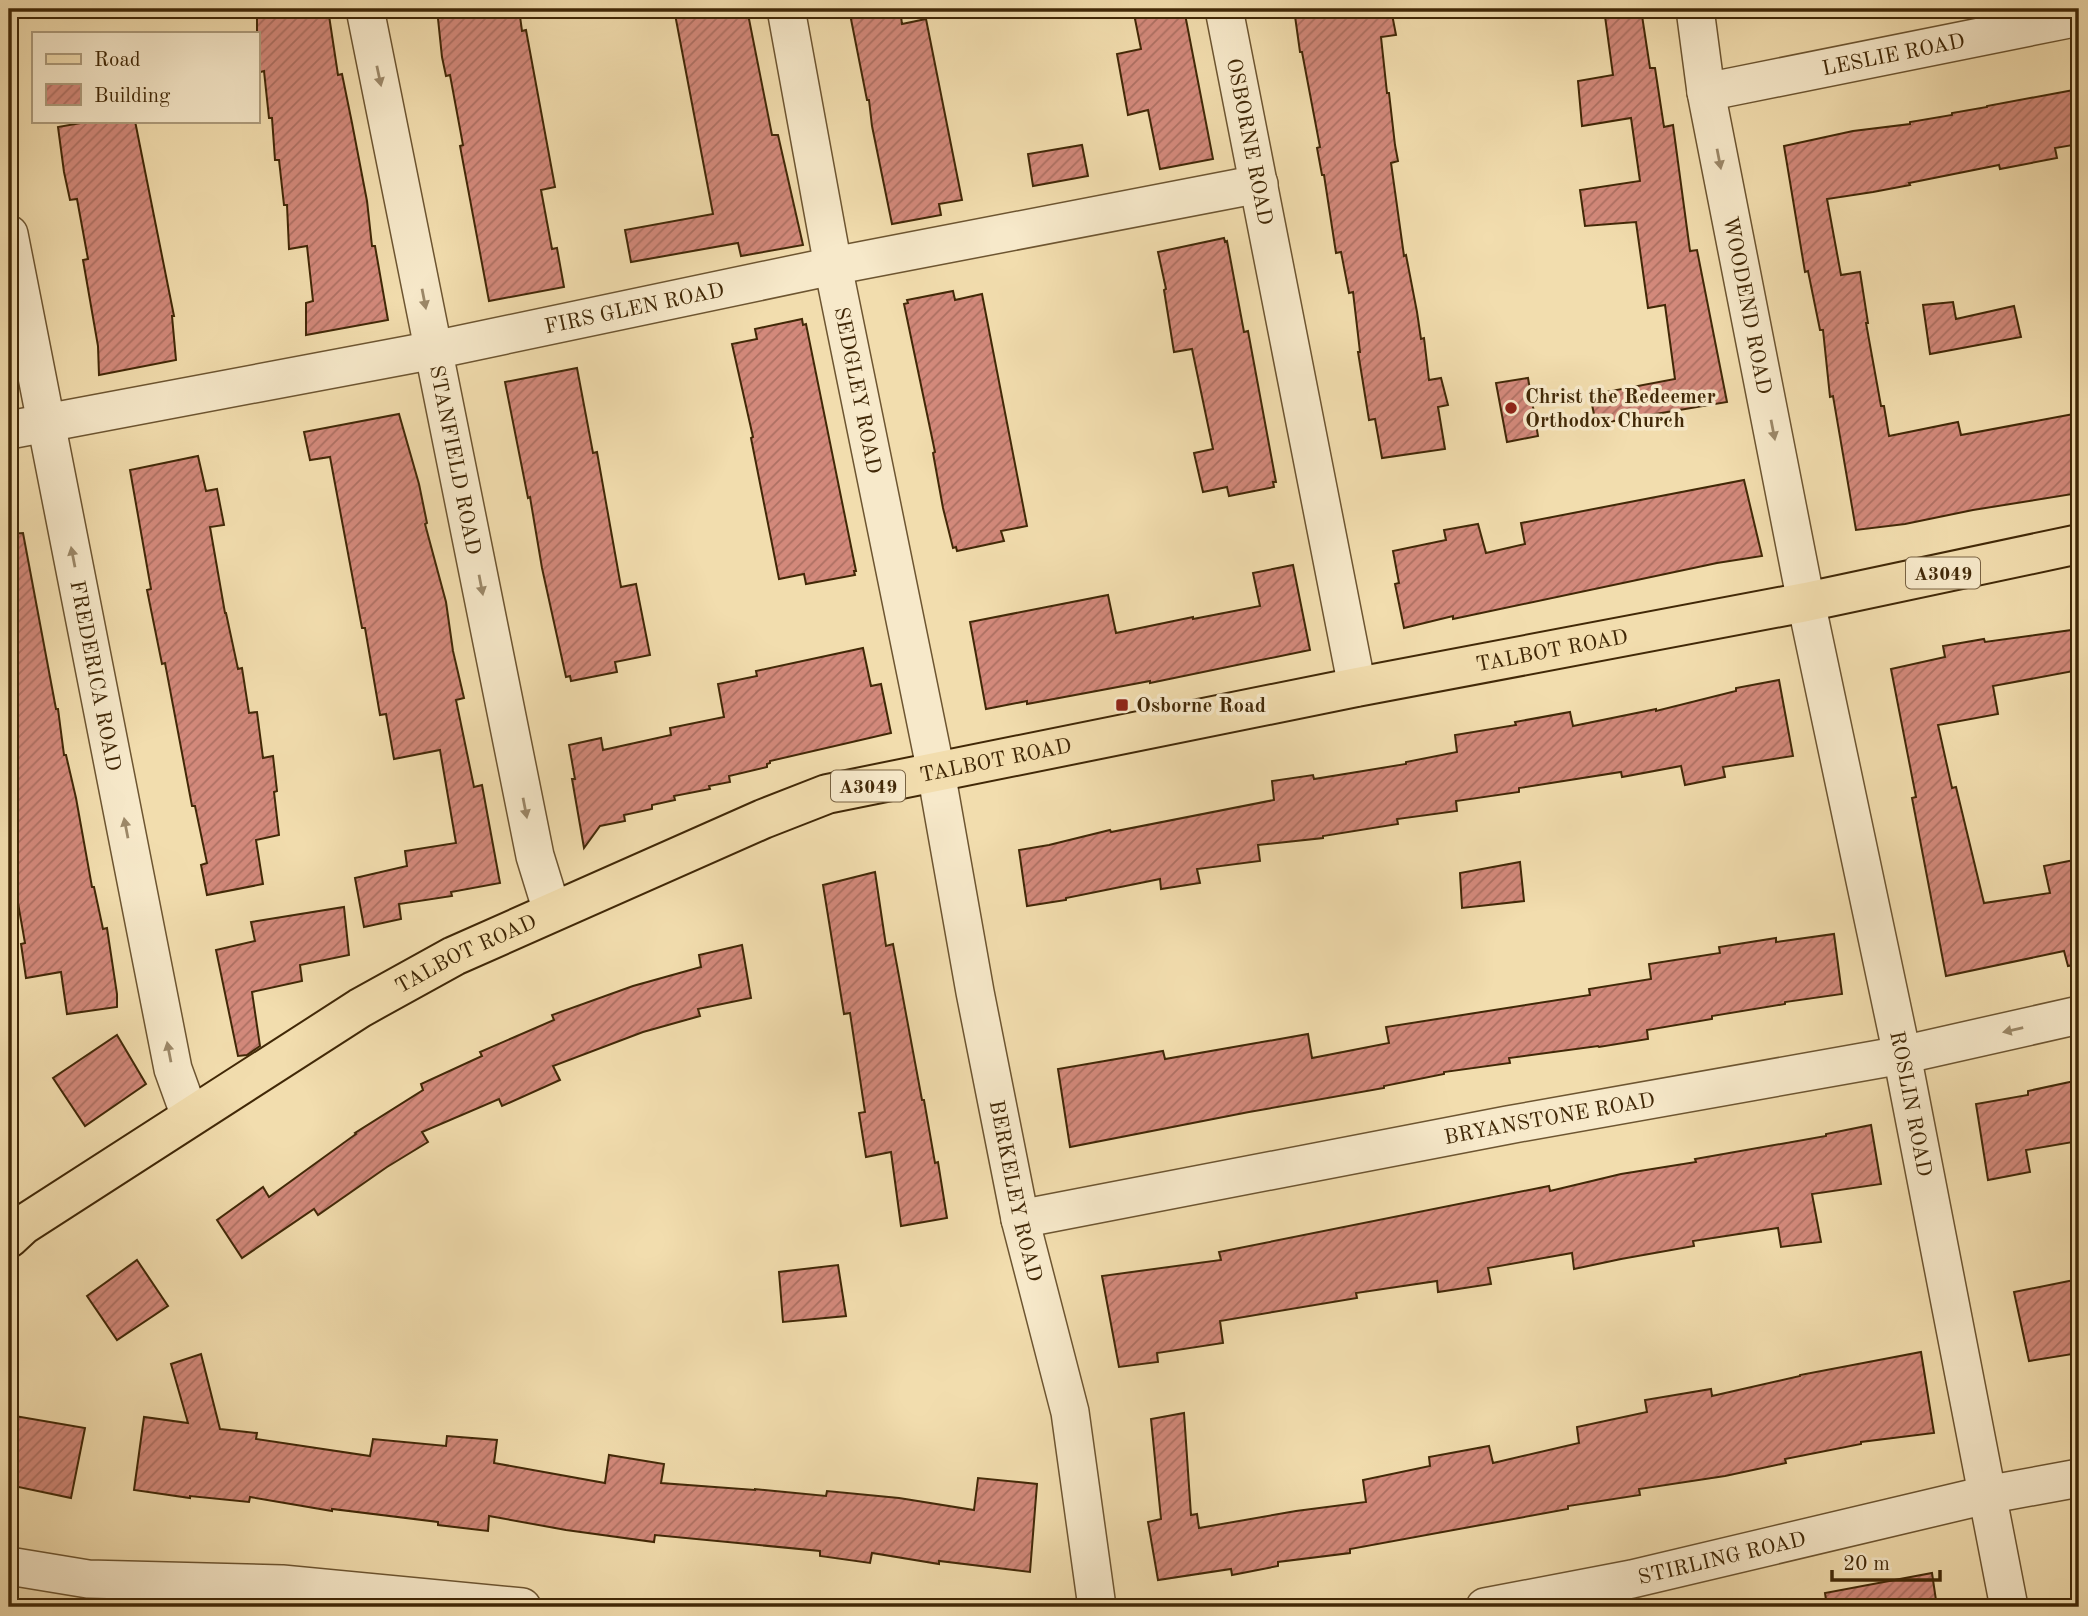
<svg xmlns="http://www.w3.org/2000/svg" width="2088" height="1616" font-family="'Old Standard TT',serif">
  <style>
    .building { fill: url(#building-hatch); stroke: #412807; stroke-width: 2 }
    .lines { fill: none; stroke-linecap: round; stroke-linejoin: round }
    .minor-casing { stroke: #6d5531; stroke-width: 40 }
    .primary-casing { stroke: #412807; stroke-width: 42 }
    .minor { stroke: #f7e9ca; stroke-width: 37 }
    .primary { stroke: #f2ddae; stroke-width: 38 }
    .oneway { fill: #9c8868 }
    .poi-dot { fill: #8f2418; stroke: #f7e9ca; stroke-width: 2.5 }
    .labels { text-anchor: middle; stroke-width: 7; stroke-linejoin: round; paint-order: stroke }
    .shield { fill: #f7e9ca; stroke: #786242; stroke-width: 2 }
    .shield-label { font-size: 19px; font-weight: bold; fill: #412807 }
    .street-label { font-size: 21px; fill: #412807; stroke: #f7e9ca }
    .poi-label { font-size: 21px; font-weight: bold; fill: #412807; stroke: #f7e9ca; text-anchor: start }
  </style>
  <defs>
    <pattern id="building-hatch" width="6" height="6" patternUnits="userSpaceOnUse" patternTransform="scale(1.75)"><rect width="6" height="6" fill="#d3897b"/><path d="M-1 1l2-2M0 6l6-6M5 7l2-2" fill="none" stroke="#ad7063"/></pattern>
  </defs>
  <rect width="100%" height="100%" fill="#f2ddae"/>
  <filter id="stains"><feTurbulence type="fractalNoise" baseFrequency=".00286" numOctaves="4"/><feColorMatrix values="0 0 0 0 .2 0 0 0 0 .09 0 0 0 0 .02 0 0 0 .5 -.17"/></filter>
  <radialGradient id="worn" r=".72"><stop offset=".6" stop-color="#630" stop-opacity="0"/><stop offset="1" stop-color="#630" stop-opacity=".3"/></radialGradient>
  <g class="building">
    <polygon points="257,9 328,9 338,75 342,74 352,123 367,201 372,246 375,246 388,320 306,335 306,303 313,301 307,246 289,249 287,205 284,205 279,160 275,160 272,118 269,118 264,71 257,73"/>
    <polygon points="437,9 519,9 522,31 526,30 555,187 541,190 552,249 557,248 564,287 489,301 460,146 463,145 450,75 446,76 442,57"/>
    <polygon points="674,9 747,9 772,135 778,135 803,245 741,256 738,243 631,262 625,230 713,214"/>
    <polygon points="849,9 900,9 902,24 926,19 962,200 939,204 941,215 892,224 872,126 869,100 867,100"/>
    <polygon points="1133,9 1184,9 1213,159 1160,169 1148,110 1128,115 1117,54 1141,49"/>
    <polygon points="1294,9 1391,9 1396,35 1381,37 1387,93 1389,93 1395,145 1398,161 1391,163 1404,256 1406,255 1417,312 1421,339 1424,338 1429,380 1441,378 1448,405 1438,407 1445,449 1382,458 1375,419 1369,420 1358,352 1360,352 1353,292 1349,293 1341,252 1336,253 1324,175 1322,175 1317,148 1320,147 1302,52 1300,52"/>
    <polygon points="1604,9 1641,9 1650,68 1655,68 1664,127 1673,125 1690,251 1697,250 1727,402 1596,424 1590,395 1675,379 1665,305 1648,308 1636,222 1585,226 1580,190 1640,181 1631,118 1582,126 1578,81 1613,75"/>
    <polygon points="2079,89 2079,144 2055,148 2057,158 2000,169 1999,165 1909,183 1910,185 1873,192 1827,199 1841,275 1860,272 1868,323 1866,323 1881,406 1884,406 1889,436 1958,422 1961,435 2079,413 2079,493 1973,510 1905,524 1856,530 1833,396 1830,397 1823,330 1820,330 1808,271 1805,272 1784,146 1853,131 1910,124 1910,122 1952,115 1952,113 1987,107 1987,106"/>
    <polygon points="92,121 135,121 174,316 172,316 176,360 99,375 98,346 83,260 88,259 77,199 70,200 64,172 58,127"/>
    <polygon points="1082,145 1088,176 1033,186 1028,154"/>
    <polygon points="1224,238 1225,242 1227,241 1244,332 1248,331 1276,482 1273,482 1274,487 1229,496 1227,487 1203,492 1194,453 1213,449 1192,349 1174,352 1164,290 1166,289 1158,252"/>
    <polygon points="953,291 955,300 982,294 1027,526 1001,531 1004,541 957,551 956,547 953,548 943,508 933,453 935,452 904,304 908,303 907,300"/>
    <polygon points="1953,302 1956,319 2014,306 2021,337 1930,354 1923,305"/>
    <polygon points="802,319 803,325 806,324 856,571 854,571 855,575 806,584 804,574 779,579 751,438 753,437 732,344 757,339 755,329"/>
    <polygon points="577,368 593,453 597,452 621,587 636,584 650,655 615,662 617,672 571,681 570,676 566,677 542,568 530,497 528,498 505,382"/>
    <polygon points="1528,378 1538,436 1507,442 1496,383"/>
    <polygon points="399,414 419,484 427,523 425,524 446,602 453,651 464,698 456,700 474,787 482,785 500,883 451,892 452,896 399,904 401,919 364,927 355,878 407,866 405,851 456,843 440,750 394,759 386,714 380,715 365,628 362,628 330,457 310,460 304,432"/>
    <polygon points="198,456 206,491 217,489 224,525 210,527 225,613 226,613 238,669 242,668 249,713 257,712 263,758 273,756 277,791 274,792 279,835 256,840 263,884 207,895 201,865 207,863 195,806 192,806 165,663 162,664 147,590 151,589 130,470"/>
    <polygon points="1744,480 1762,556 1717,563 1453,619 1453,616 1404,628 1395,584 1399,583 1393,551 1446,540 1444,530 1478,524 1486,553 1525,544 1521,523"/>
    <polygon points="23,533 56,709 58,709 64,755 66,755 76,798 92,887 94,887 103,929 107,928 117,994 117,1007 67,1014 61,972 26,978 21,944 25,943 15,886 9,888 9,534"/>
    <polygon points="1293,565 1310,650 1150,683 1150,681 1027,704 1027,701 986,709 970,622 1108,595 1116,633 1193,617 1193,619 1260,606 1253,573"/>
    <polygon points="2079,629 2079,670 1993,686 1998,714 1938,725 1952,788 1956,787 1984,903 2050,893 2044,866 2079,859 2079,964 2068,966 2064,951 1946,976 1912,798 1916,797 1891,669 1945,657 1943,646 1984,639 1985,642"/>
    <polygon points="863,648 871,686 881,684 891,733 770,761 770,763 767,764 767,767 729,776 730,782 709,786 710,789 674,796 675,800 652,805 652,809 624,815 625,821 600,826 584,848 572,779 575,779 569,745 601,738 603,750 671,735 670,728 724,717 718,684 757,676 756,671"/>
    <polygon points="1779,680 1793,756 1723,767 1725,777 1685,785 1681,766 1622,777 1621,772 1519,788 1519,792 1456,801 1457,811 1397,819 1398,824 1323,836 1323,838 1258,845 1260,861 1197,869 1200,883 1161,889 1160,879 1066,898 1066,900 1027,906 1019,850 1049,845 1110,830 1111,832 1274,800 1272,781 1313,775 1314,779 1406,764 1406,762 1457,752 1455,735 1516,725 1515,722 1570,712 1573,726 1656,709 1656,711 1736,691 1736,688"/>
    <polygon points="1520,862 1524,901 1462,908 1460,873"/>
    <polygon points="875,872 886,946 893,944 922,1100 924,1100 935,1163 938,1162 947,1218 901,1226 891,1152 866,1157 859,1113 865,1112 850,1013 844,1014 823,885"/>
    <polygon points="344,907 349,955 300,965 302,981 252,992 260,1046 247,1055 238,1056 216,950 255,941 251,922"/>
    <polygon points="1834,934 1842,994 1785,1002 1785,1004 1712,1016 1712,1019 1647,1030 1648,1039 1599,1047 1598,1046 1509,1058 1510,1063 1444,1072 1444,1074 1384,1086 1384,1088 1249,1112 1070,1147 1058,1069 1163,1051 1165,1059 1308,1034 1312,1058 1389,1043 1386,1027 1590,995 1589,989 1651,979 1649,964 1720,953 1719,947 1776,938 1776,942"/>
    <polygon points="742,945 751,998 698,1009 700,1016 643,1032 553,1066 560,1080 502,1106 499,1099 422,1132 428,1142 387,1167 318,1215 314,1209 242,1258 217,1220 263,1187 269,1197 356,1134 355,1133 423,1090 421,1084 482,1056 480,1052 554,1020 552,1015 633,986 701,967 699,955"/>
    <polygon points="117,1035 146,1084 85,1126 53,1078"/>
    <polygon points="2079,1080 2079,1141 2026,1150 2030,1172 1988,1180 1976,1104 2028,1095 2028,1091"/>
    <polygon points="1871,1125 1881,1184 1812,1194 1821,1242 1781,1247 1778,1228 1693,1241 1694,1246 1621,1259 1574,1269 1572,1253 1488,1268 1491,1284 1438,1292 1437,1281 1356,1293 1357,1298 1220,1321 1223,1343 1157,1353 1158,1362 1119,1367 1102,1276 1221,1260 1219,1252 1549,1186 1550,1191 1621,1174 1696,1162 1695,1159 1826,1136 1826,1134"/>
    <polygon points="137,1260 168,1306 117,1340 87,1296"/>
    <polygon points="838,1265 846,1316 783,1322 779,1272"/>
    <polygon points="2079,1279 2079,1353 2029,1361 2014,1292"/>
    <polygon points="1921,1352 1934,1433 1861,1442 1861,1444 1785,1459 1786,1463 1725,1476 1639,1489 1640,1495 1568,1506 1568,1509 1350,1549 1350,1553 1278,1562 1278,1566 1232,1575 1231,1569 1158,1580 1148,1522 1161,1519 1151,1419 1184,1413 1191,1515 1197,1514 1199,1528 1296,1511 1366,1502 1363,1480 1430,1466 1429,1457 1489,1446 1493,1463 1579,1443 1577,1427 1647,1412 1645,1400 1711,1389 1712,1396 1800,1376 1800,1375"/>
    <polygon points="201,1354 220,1429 257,1433 256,1439 370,1456 373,1439 446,1446 447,1436 497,1440 494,1463 605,1483 609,1455 664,1464 661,1483 755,1490 755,1489 826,1496 827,1491 899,1498 974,1510 978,1478 1037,1484 1030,1572 939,1561 939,1564 872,1553 870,1563 820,1556 820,1551 655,1535 654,1542 566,1530 489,1516 488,1531 438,1525 438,1522 332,1509 332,1511 250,1497 249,1502 190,1496 190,1498 134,1490 144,1417 188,1423 171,1364"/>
    <polygon points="9,1415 85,1428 71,1498 9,1485"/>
    <polygon points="1932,1573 1937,1607 1827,1607 1825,1593"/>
  </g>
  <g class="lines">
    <defs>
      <g id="minor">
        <path id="s1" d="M 365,9 L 535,856 L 552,911"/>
        <path id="s2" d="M 786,9 L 833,266 L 936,772 L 975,992 L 1020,1219 L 1070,1412 L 1097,1607"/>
        <path id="s3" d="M 1224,9 L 1357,687"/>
        <path id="s4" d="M 1695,9 L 1706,92 L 1806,602 L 1902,1055 L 2009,1607"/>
        <path id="s5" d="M 1706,92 L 2079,17"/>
        <path id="s6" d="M 9,234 L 173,1069 L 190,1116"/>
        <path id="s7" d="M 9,430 L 434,350 L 833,266 L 1259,184"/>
        <path id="s8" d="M 1020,1219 L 1508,1125 L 1902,1055 L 2079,1015"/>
        <polyline points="9,1566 88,1579 282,1584 522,1607"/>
        <path id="s9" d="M 1485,1607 L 1632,1579 L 1986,1495 L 2079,1478"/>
      </g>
      <g id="primary">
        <path id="s10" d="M 9,1238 L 23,1225 L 360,1008 L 454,956 L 763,819 L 827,794 L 1357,687 L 1806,602 L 2079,544"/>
      </g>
    </defs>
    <use href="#minor" class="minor-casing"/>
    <use href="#primary" class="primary-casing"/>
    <use href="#minor" class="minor"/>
    <use href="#primary" class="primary"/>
  </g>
  <defs><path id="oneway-solid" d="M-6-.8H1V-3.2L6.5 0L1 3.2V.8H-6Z" transform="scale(1.75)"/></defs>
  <g class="oneway">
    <use href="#oneway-solid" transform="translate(379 76) rotate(78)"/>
    <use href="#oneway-solid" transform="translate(1719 159) rotate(79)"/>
    <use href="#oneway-solid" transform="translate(424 299) rotate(79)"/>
    <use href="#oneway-solid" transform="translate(1773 430) rotate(79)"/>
    <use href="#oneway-solid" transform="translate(73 557) rotate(-101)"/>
    <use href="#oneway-solid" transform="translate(481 585) rotate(79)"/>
    <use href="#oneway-solid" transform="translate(525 808) rotate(79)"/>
    <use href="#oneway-solid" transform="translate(126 828) rotate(-101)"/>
    <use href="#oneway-solid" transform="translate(2013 1030) rotate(167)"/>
    <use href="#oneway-solid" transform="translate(169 1052) rotate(-101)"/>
  </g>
  <g class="poi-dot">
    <circle cx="1511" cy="408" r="7"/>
    <rect x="1115" y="698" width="14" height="14" rx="3.5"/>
  </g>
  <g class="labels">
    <g class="shield">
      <rect x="1906" y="557.5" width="74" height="31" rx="5"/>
      <rect x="831" y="770.5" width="74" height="31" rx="5"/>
    </g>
    <g class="shield-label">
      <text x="1943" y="580">A3049</text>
      <text x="868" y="793">A3049</text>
    </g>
    <g class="street-label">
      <text dy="7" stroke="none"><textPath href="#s5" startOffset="191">LESLIE ROAD</textPath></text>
      <text dy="7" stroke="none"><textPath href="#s3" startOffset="135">OSBORNE ROAD</textPath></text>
      <text dy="7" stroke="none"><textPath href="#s4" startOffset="301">WOODEND ROAD</textPath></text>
      <text dy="7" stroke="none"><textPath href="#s7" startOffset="637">FIRS GLEN ROAD</textPath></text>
      <text dy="7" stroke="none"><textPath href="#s2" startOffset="388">SEDGLEY ROAD</textPath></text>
      <text dy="7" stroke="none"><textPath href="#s1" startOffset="460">STANFIELD ROAD</textPath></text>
      <text dy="7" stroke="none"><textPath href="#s10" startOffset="1673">TALBOT ROAD</textPath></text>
      <text dy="7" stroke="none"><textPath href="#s6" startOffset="450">FREDERICA ROAD</textPath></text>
      <text dy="7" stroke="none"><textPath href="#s10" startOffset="1106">TALBOT ROAD</textPath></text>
      <text dy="7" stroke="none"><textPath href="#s10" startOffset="539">TALBOT ROAD</textPath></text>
      <text dy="7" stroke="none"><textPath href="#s4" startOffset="1116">ROSLIN ROAD</textPath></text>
      <text dy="7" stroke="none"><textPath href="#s8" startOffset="539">BRYANSTONE ROAD</textPath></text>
      <text dy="7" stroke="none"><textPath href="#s2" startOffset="1204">BERKELEY ROAD</textPath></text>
      <text dy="7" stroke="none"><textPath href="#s9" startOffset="242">STIRLING ROAD</textPath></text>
    </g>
    <g class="poi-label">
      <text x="1525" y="403">Christ the Redeemer<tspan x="1525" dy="24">Orthodox Church</tspan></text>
      <text x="1136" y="712">Osborne Road</text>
    </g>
  </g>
  <rect width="2088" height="1616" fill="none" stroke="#f2ddae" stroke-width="35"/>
  <rect x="10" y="10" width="2067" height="1595" fill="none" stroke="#412807" stroke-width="3.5"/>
  <rect x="18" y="18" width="2053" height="1581" fill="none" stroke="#412807" stroke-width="2"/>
  <rect x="32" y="32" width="228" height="91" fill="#f7e9ca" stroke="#ae9c7c" stroke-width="2"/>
  <rect x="46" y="54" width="35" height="10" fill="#f2ddae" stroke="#ae9c7c" stroke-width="2"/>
  <text x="94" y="66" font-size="21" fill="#412807">Road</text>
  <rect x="46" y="84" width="35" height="21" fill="url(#building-hatch)" stroke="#ae9c7c" stroke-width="2"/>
  <text x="94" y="102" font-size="21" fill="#412807">Building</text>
  <path d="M1832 1570v10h108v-10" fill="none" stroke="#412807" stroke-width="3.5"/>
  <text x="1843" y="1570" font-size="21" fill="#412807" stroke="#f7e9ca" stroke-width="5" paint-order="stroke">20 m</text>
  <rect width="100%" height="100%" filter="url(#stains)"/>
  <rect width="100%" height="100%" fill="url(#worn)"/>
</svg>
